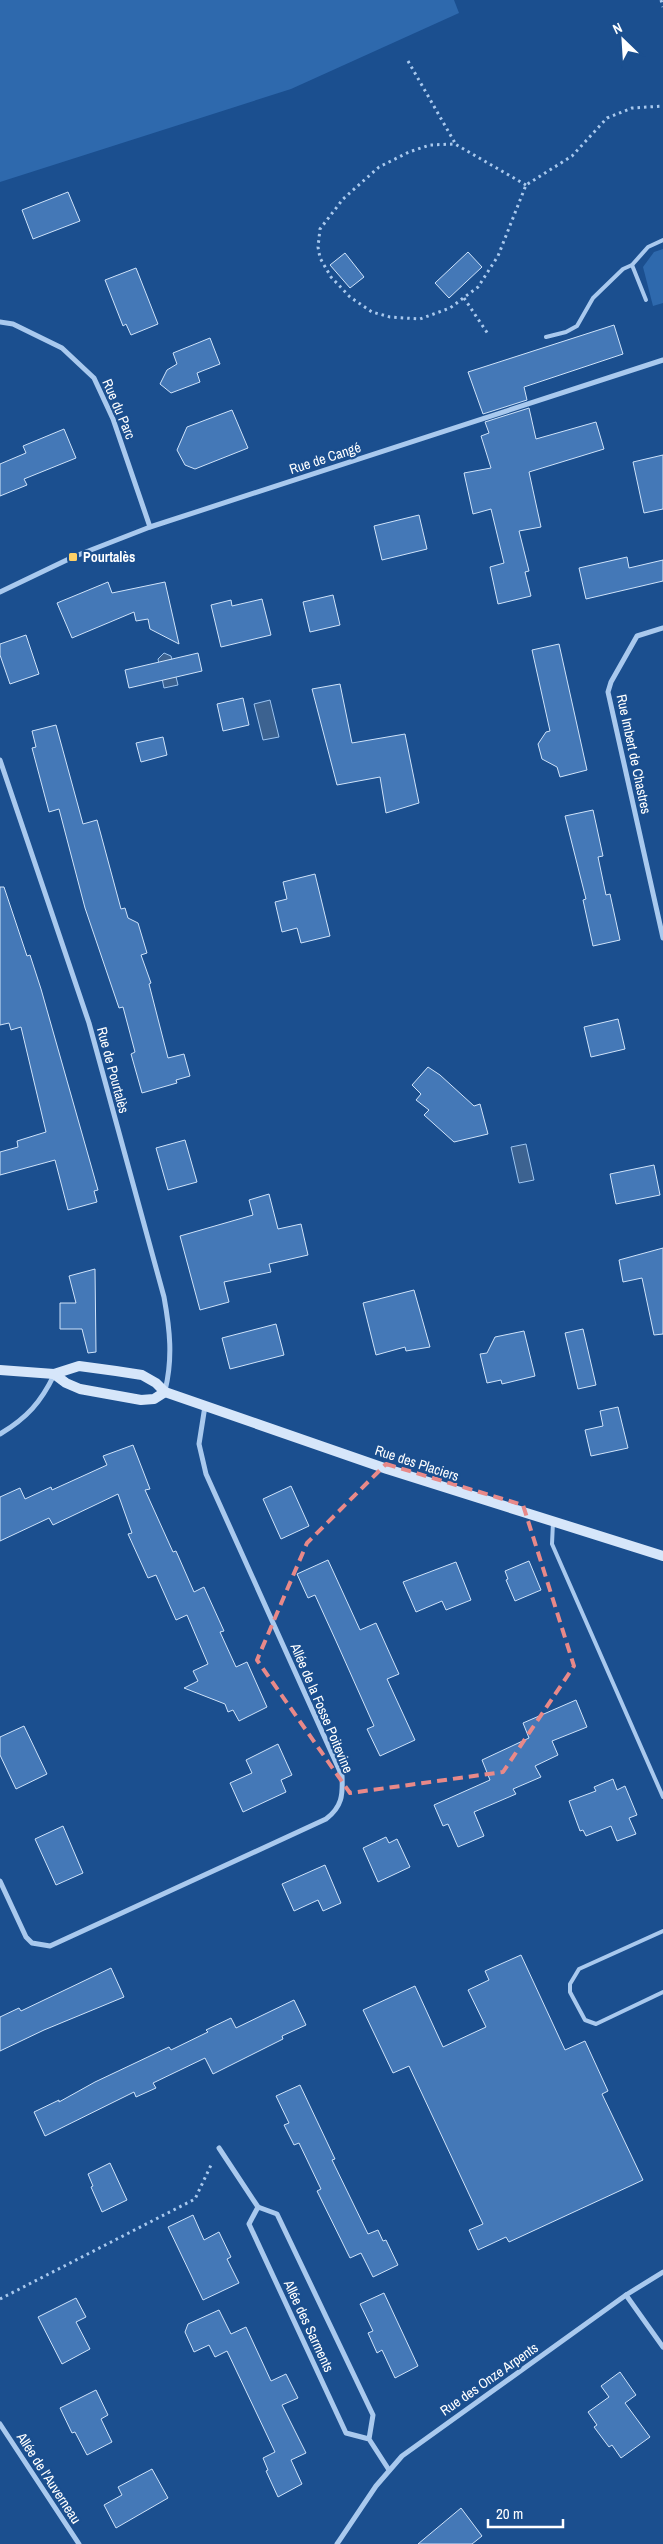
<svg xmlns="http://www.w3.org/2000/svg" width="663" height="2544" font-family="'Archivo Narrow',sans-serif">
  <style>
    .green { fill: #2e69ad }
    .water { fill: #3c6290; stroke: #9cc4f0 }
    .building { fill: #4478b7; stroke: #cfe3fa }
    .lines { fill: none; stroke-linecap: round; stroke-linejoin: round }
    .path { stroke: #a9c9ee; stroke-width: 3; stroke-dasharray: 2.5 4; stroke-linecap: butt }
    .lane { stroke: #a9c9ee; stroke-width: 4 }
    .street { stroke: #a9c9ee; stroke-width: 5 }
    .secondary { stroke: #d6e6fa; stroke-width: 10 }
    .marked { fill: none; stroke: #e88989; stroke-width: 4; stroke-dasharray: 10 6; stroke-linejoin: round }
    .poi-dot { fill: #ffd166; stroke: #1b4f8f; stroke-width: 2 }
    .labels { text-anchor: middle; stroke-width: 4.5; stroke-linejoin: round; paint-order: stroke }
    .street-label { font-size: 14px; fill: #fff; stroke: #1b4f8f }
    .poi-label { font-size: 14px; font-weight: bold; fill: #fff; stroke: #1b4f8f; text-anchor: start }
  </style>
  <rect width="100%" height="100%" fill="#1b4f8f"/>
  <g class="green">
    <polygon points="0,0 454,0 459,13 291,89 0,182"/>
    <polygon points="663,249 663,303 653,306 643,267 654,252"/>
  </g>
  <g class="water">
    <polygon points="164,653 171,656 178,685 164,688 158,659"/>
    <polygon points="270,700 279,737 263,740 254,704"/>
    <polygon points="526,1144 534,1180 519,1183 511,1147"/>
  </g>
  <g class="building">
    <polygon points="68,192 80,221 33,239 22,210"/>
    <polygon points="468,252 482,267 449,298 435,283"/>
    <polygon points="345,253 364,277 350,288 330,265"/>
    <polygon points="136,268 158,324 131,335 126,324 123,326 105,280"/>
    <polygon points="614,325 623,354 524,387 527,400 483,414 468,372"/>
    <polygon points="210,338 220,364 197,373 200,382 171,393 160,384 167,370 177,364 173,353"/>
    <polygon points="529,408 536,439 596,422 604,449 529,472 541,527 519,531 529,571 525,572 531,596 498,604 490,567 504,563 491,509 473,514 464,473 491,468 481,436 489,433 485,422"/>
    <polygon points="232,410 248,448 195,469 185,465 177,450 187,427"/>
    <polygon points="64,429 76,458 24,479 27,485 0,496 0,464 26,453 23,446"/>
    <polygon points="663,455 663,509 644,513 633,462"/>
    <polygon points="419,515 427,549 382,560 374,526"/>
    <polygon points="627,557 629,568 663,560 663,581 586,599 579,568"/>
    <polygon points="108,582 112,593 165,582 179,644 150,629 148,619 136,621 134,612 72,638 57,603"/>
    <polygon points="333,595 340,625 310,632 303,602"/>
    <polygon points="262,599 271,635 221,647 211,605 231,600 232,606"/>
    <polygon points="26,635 39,674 10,684 0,655 0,644"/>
    <polygon points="559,644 587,770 560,777 557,767 542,759 538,744 546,732 550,731 532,650"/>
    <polygon points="198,653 202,671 129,688 125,670"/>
    <polygon points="340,684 352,743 405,734 419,803 386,813 380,777 337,785 312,689"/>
    <polygon points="243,698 249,725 223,731 217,704"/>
    <polygon points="56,725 83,824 97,820 121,909 125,908 128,918 138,923 147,953 141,955 151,983 149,984 168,1058 184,1054 190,1076 176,1080 177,1083 142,1093 131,1054 135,1052 123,1007 119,1008 85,908 59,809 49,812 32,748 36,747 32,731"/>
    <polygon points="163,737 167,755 141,762 136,743"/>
    <polygon points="593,810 603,856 598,857 606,895 610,894 620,940 593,946 583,900 586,899 565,816"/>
    <polygon points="315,874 330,936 301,943 297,928 282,932 275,902 287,899 283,882"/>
    <polygon points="0,887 4,887 27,956 30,955 41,989 98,1190 94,1191 97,1202 68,1210 55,1160 0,1175 0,1152 18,1147 17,1141 46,1132 21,1027 11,1030 9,1023 0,1025"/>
    <polygon points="618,1019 625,1049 591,1057 584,1027"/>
    <polygon points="428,1067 440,1075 474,1106 480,1104 488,1134 454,1142 424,1115 429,1110 416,1100 421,1094 412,1085"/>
    <polygon points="185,1140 197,1182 168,1190 156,1148"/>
    <polygon points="654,1165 660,1195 616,1204 610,1174"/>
    <polygon points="269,1194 278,1229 301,1224 308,1255 269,1264 271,1272 224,1282 229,1302 200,1310 180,1236 253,1215 249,1200"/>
    <polygon points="663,1248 663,1334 654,1335 642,1278 623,1282 619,1260"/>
    <polygon points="95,1269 96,1352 88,1353 82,1329 60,1329 60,1303 76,1303 69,1276"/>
    <polygon points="414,1290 430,1347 406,1351 405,1347 376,1355 363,1303"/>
    <polygon points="276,1324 284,1355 230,1369 222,1338"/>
    <polygon points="583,1329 596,1385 578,1389 565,1333"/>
    <polygon points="524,1331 535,1376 502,1384 501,1380 487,1383 480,1354 487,1353 495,1337"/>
    <polygon points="618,1407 628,1448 591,1456 585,1430 603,1426 600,1411"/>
    <polygon points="133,1445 150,1489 145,1490 173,1552 176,1551 194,1592 204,1587 224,1631 220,1632 236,1667 247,1662 267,1707 239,1721 233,1710 228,1712 225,1704 184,1688 198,1681 193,1671 208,1664 187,1615 176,1620 156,1575 148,1578 128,1534 132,1533 118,1494 53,1525 49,1518 0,1541 0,1497 20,1488 25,1499 51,1487 52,1490 107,1465 103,1456"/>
    <polygon points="291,1486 309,1526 281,1539 263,1499"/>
    <polygon points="328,1560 360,1630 376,1623 399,1674 387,1679 415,1740 380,1756 367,1729 374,1726 336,1641 315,1595 308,1598 297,1574"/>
    <polygon points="529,1561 541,1590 515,1601 506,1580 508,1579 505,1571"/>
    <polygon points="456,1562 471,1600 446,1610 442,1601 416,1612 403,1582"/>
    <polygon points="576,1700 587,1727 552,1741 558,1755 535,1766 541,1777 513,1789 516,1794 474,1812 484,1836 458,1847 448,1824 443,1826 434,1805 490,1780 482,1760 529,1738 523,1723"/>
    <polygon points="24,1726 47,1774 16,1789 0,1755 0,1737"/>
    <polygon points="278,1744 292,1775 281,1780 286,1792 243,1812 230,1783 252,1773 246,1760"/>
    <polygon points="613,1779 617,1790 625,1786 637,1815 629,1818 636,1834 617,1841 611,1826 586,1836 583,1830 580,1831 569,1801 596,1791 594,1787"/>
    <polygon points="63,1826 83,1873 56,1885 35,1839"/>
    <polygon points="386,1837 389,1843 397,1839 410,1867 378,1882 363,1848"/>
    <polygon points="325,1865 341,1903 323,1911 318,1900 294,1911 282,1884"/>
    <polygon points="521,1955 565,2050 585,2041 608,2091 602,2094 643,2180 509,2242 506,2237 478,2250 469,2230 483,2224 409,2066 393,2073 363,2010 415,1986 443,2047 486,2027 468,1990 489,1980 485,1971"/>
    <polygon points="111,1968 124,1997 44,2030 0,2051 0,2017 19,2008 21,2011"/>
    <polygon points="294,2000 306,2025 282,2036 283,2039 213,2074 205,2058 153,2083 156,2088 136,2097 134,2092 45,2136 34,2112 59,2100 59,2102 95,2082 169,2047 171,2050 208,2032 206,2030 231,2018 236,2028"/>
    <polygon points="300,2085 335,2159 332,2160 368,2234 378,2230 383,2241 386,2240 398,2265 373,2277 361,2253 350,2258 317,2191 321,2189 299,2143 294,2145 284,2125 289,2123 276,2096"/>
    <polygon points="110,2163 127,2200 102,2212 91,2187 93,2186 88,2174"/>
    <polygon points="193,2215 204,2240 219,2232 231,2257 227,2259 239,2283 203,2300 168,2227"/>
    <polygon points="384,2293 418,2366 395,2378 382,2350 377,2353 368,2333 373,2331 360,2304"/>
    <polygon points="76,2298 86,2317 76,2322 90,2349 62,2364 38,2317"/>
    <polygon points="219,2310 231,2334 246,2327 271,2381 286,2374 298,2398 282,2405 306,2453 291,2460 302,2484 278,2497 266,2471 268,2470 263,2458 275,2452 227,2351 215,2357 209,2345 194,2352 185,2332 188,2324"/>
    <polygon points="620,2372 636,2395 625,2403 650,2437 621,2458 612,2445 609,2447 594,2427 597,2425 588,2412 609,2397 601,2386"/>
    <polygon points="96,2390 108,2415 101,2419 112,2442 87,2455 75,2432 72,2433 60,2408"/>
    <polygon points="152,2469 168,2498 116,2528 104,2505 122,2495 118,2487"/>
    <polygon points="461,2508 482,2536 472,2544 418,2544"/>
  </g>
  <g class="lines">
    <g class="path">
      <polyline points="661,0 663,7"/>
      <polyline points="408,61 455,143"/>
      <polyline points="526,185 455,144 430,145 409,152 379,167 343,199 320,229 318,247 320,258 331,277 350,297 372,312 390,317 420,319 450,308 478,287 498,256 526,185 572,156 607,118 632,108 663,106"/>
      <polyline points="464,298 488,334"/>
      <polyline points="0,2299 195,2199 212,2163"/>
    </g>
    <g class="lane">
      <polyline points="632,265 646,300"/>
      <polyline points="546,337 566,332 577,326 593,298 623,269 632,265 648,247 663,240"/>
      <polyline points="553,1522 552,1544 663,1797"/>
      <polyline points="663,1931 579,1969 570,1984 570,1992 585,2020 596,2024 663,1992"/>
    </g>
    <g class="street">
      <polyline points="0,322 13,324 62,348 94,378 113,419 150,527"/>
      <polyline points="0,592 73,557 150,527 663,360"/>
      <polyline points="663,628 637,636 611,682 608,692 663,938"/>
      <path d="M 0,760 L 89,1023 L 164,1297 C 170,1330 173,1358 165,1391"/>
      <path d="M 0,1434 C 27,1418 41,1402 54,1375"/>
      <path d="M 0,1881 L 26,1937 L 32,1943 L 50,1946 L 326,1819 C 342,1807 343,1795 342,1776 L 206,1474 L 199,1444 L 205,1406"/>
      <polyline points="219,2148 258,2207"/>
      <polyline points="626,2295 663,2272"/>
      <polyline points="0,2424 79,2544"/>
      <polyline points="369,2439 346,2433 249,2224 258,2207 277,2214 373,2415 369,2439 389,2470"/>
      <polyline points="337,2544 376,2486 402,2456 626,2295 663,2347"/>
    </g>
    <g class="secondary">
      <polyline points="0,1370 54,1374 79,1366 116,1371 142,1375 156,1383 165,1392 387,1469 663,1556"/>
      <polyline points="54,1374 66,1383 80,1389 141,1400 154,1399 165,1392"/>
    </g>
  </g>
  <path class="marked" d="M 386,1464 L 523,1505 L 574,1666 L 503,1772 L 350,1793 L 257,1660 L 307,1543 Z"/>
  <rect class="poi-dot" x="68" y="552" width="10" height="10" rx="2.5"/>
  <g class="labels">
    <g class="street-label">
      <text transform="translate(119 409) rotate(67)" y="5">Rue du Parc</text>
      <text transform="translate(325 458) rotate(-18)" y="5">Rue de Cangé</text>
      <text transform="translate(634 754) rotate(78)" y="5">Rue Imbert de Chastres</text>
      <text transform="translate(113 1070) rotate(75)" y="5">Rue de Pourtalès</text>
      <text transform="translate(417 1463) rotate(18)" y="5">Rue des Placiers</text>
      <text transform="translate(322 1708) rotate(67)" y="5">Allée de la Fosse Poitevine</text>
      <text transform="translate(309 2326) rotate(65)" y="5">Allée des Sarments</text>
      <text transform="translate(489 2379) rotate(-35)" y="5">Rue des Onze Arpents</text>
      <text transform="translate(49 2478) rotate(57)" y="5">Allée de l'Auverneau</text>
    </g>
    <g class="poi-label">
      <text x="83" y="562">Pourtalès</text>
    </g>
  </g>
  <g transform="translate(623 40) rotate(335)" stroke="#1b4f8f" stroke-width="4" paint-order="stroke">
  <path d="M0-4L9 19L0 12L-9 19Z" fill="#ffffff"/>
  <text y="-8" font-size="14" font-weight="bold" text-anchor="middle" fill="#ffffff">N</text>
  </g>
  <path d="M488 2519v8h75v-8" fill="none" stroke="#ffffff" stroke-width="2.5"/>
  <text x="496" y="2519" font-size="15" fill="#ffffff" stroke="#1b4f8f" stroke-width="4" paint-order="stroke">20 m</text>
</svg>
